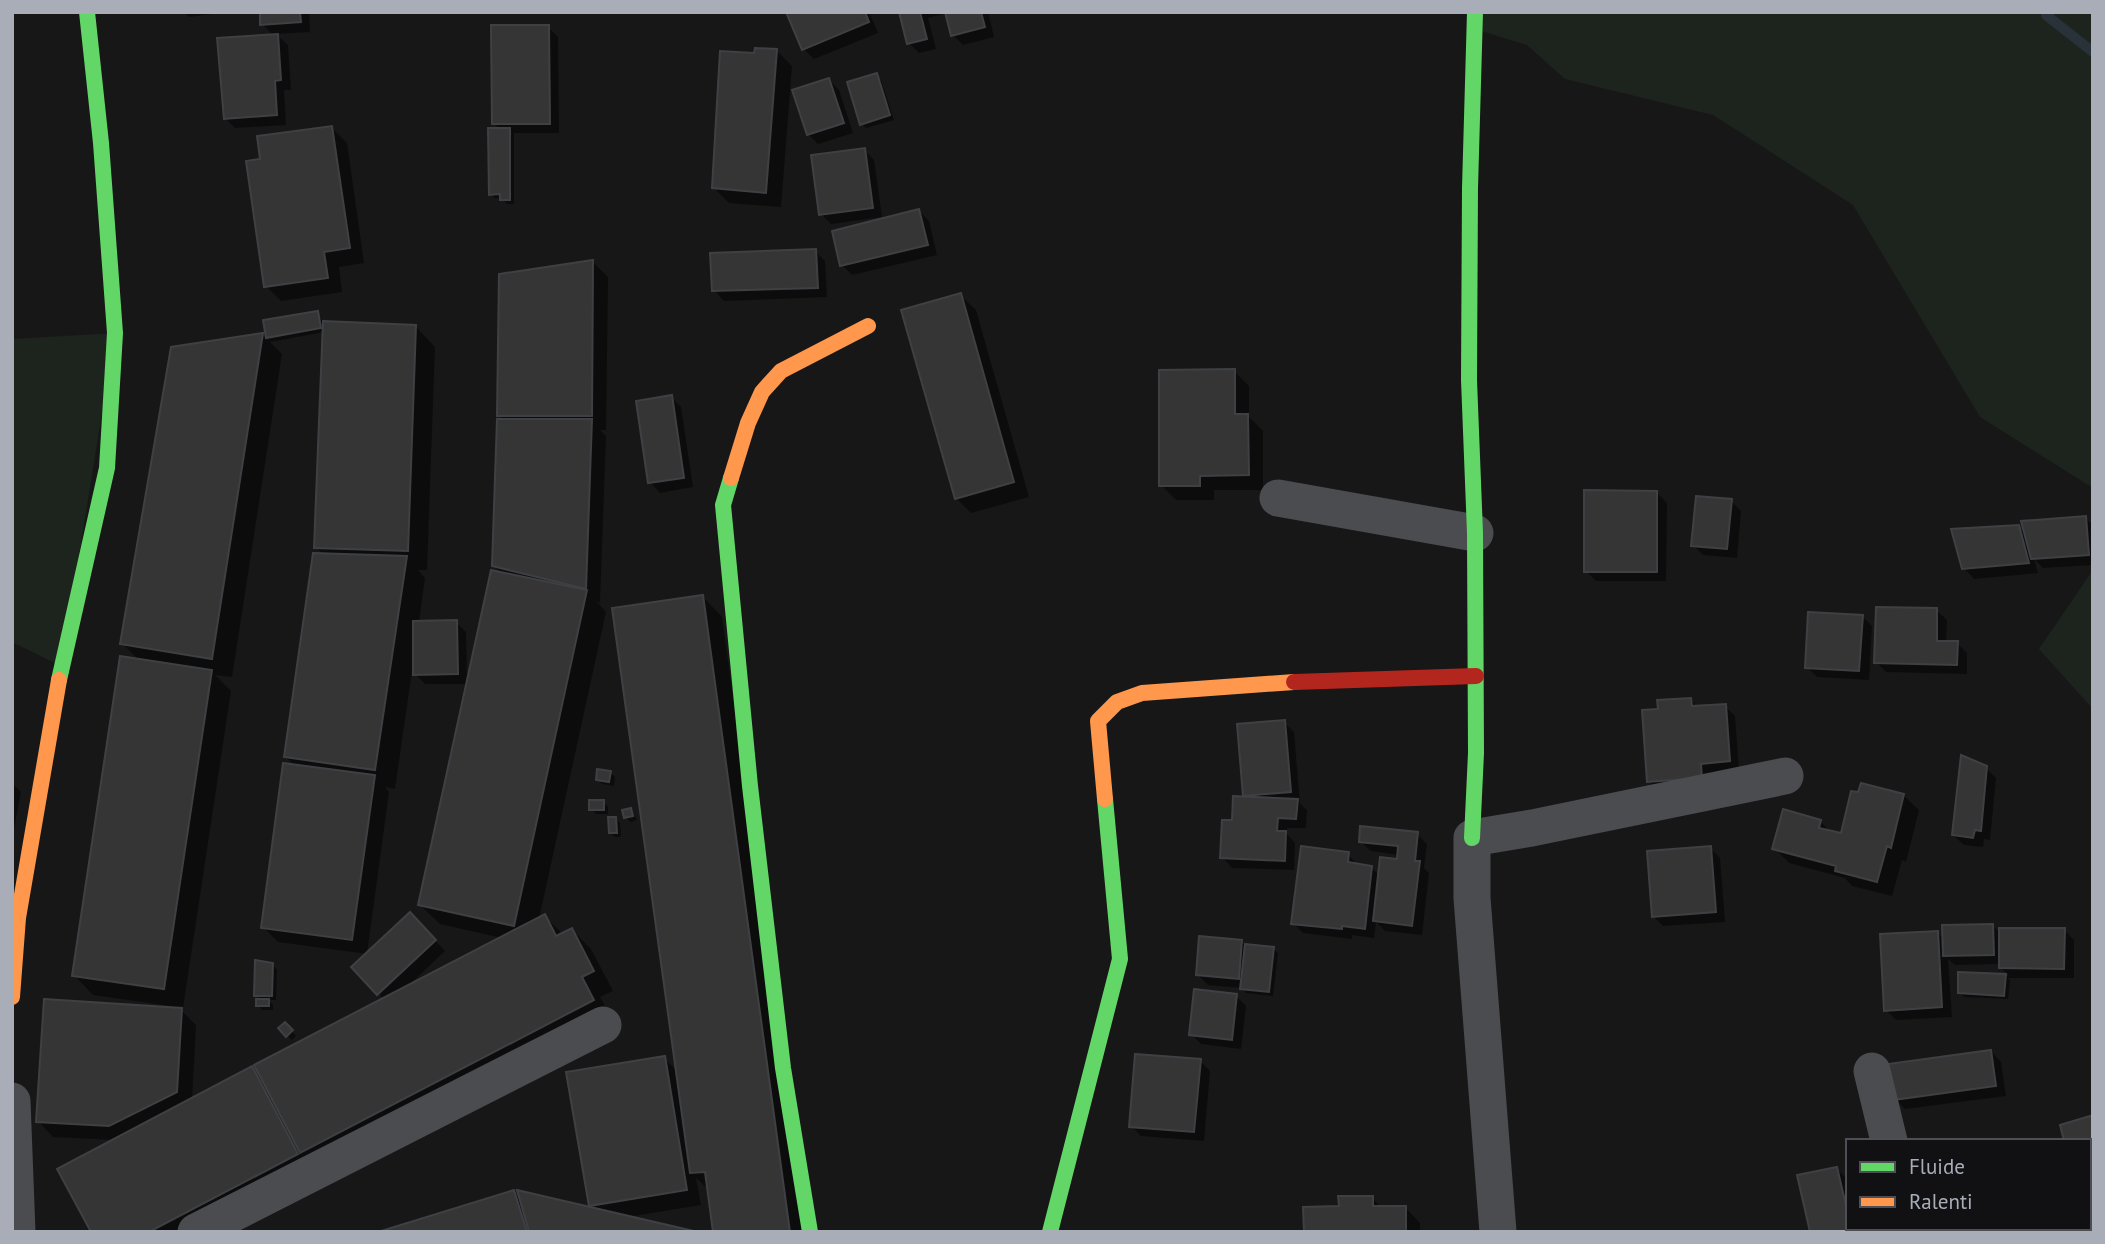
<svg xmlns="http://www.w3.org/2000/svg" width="2105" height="1244" font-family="'PT Sans',sans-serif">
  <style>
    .green { fill: #1d241e }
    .shadow { fill: #0007; fill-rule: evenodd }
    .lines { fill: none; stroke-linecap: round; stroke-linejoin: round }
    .stream { stroke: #2a3239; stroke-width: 10 }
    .building { fill: #353536; stroke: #3f4043; stroke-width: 2 }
    .street { stroke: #4b4c50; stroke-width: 37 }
    .fast { stroke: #63d668; stroke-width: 16 }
    .slow { stroke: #ff974d; stroke-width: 16 }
    .jam { stroke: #b3261e; stroke-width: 16 }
  </style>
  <rect width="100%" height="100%" fill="#171717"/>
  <g class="green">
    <polygon points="1480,12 2093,12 2093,488 1980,417 1853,205 1713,115 1565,79 1527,45 1478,30"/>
    <polygon points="115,333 61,666 12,642 12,339"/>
    <polygon points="2093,570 2093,709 2039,649"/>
  </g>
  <g class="shadow">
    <polygon points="184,12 228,12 189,17"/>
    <polygon points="261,12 309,12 310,32 276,34 288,45 291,90 284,90 286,125 235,128 225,118 274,36 262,24"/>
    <polygon points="788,12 869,12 878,33 814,59 804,49"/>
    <polygon points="901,12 988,12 994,37 963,45 953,35 947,13 928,18 936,49 919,53 909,43"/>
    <polygon points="548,27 558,37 559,133 514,133 514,204 507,204 502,198 495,198 490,194 500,130 494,123"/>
    <polygon points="777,51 792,66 781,207 729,203 714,188 756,55"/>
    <polygon points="876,75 881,80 894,120 866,128 862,124"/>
    <polygon points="829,80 839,90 853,133 818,144 808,134"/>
    <polygon points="332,128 347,143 364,263 339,267 342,292 281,301 266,286 262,161"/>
    <polygon points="864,150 874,160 882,217 831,224 821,214"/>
    <polygon points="919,211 929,221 937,255 852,275 842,265"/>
    <polygon points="815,251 825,261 827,297 724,301 714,290"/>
    <path d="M 593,262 L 608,277 L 606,430 L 600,430 L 606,436 L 600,603 L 596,601 L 606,612 L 539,919 L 544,916 L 563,934 L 572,930 L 591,949 L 613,991 L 600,997 L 613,1020 L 206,1232 L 93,1232 L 115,1140 L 53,1137 L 38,1121 L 170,1009 L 170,1006 L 93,995 L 74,975 L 140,661 L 122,643 L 172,349 L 263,335 L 268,340 L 265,322 L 318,313 L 323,323 L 416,327 L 435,347 L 427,570 L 418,570 L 425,578 L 419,622 L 456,622 L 466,632 L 467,683 L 502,574 L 494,566 L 505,421 L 499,415 ZM 324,332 L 316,547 L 324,555 L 286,757 L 295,766 L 263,927 L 278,942 L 367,954 L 353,967 L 384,999 L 263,1080 L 251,1068 L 192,1100 L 196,1025 L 179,1008 L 183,1008 L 231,691 L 215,675 L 232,677 L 282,354 L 270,342 ZM 413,664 L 415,664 L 415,674 L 425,684 L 468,684 L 420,905 L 440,924 L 502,938 L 408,986 L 445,951 L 410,914 L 367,954 L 389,792 L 385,787 L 395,789 Z"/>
    <polygon points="960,295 976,310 1029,497 971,513 956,498"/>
    <polygon points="1234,371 1249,386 1249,417 1263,431 1263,490 1214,490 1214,500 1176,500 1161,485"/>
    <polygon points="671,397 681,407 693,487 660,493 650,482"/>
    <polygon points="1656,492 1667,503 1666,581 1596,581 1586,571"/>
    <polygon points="1731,501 1741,511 1737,558 1703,555 1693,545"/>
    <polygon points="2085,518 2093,525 2093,565 2043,568 2034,559 2038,573 1974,579 1964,568 2018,527 2027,535"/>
    <polygon points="703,597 722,617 806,1232 715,1232 710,1191 696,1178 701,1205 627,1217 690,1232 384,1232 514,1192 522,1201 591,1209 568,1073 664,1058 677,1071"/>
    <polygon points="1936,610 1947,620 1946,643 1957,643 1967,653 1967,674 1886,672 1876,662"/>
    <polygon points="1862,616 1872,626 1869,680 1817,677 1807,667"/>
    <polygon points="1690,699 1698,708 1725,706 1735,716 1739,771 1659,791 1649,781 1660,710"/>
    <polygon points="1284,722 1294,732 1300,804 1307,810 1306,828 1287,828 1287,834 1295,843 1294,870 1232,868 1222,857 1245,798 1238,725"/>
    <polygon points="1986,768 1996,778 1990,840 1984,839 1983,847 1964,845 1953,835"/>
    <polygon points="610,772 615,777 614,786 602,784 598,779"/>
    <polygon points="12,783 21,792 12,839"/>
    <polygon points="1903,795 1919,810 1906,862 1902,860 1892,896 1852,886 1845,878 1789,863 1774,848 1820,821 1831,833 1842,835"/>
    <polygon points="604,802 608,807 608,814 596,814 591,809"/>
    <polygon points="631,810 637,820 631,822 626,818"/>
    <polygon points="616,818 620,823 621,837 615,837 610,833"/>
    <polygon points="1417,834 1427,844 1424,868 1429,873 1422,935 1385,931 1376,922 1374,938 1352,935 1352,939 1303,933 1293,923 1348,854 1358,866 1371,867 1380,876 1399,861 1399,855 1371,851 1360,841"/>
    <polygon points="1710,848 1720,858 1725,922 1663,926 1653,916"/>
    <polygon points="1993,926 2001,934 2064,930 2074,940 2074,978 2007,978 2010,980 2008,999 1964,997 1960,992 1960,974 2009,976 2001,968 2001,964 1955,965 1948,959 1952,1017 1896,1020 1886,1010 1937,932 1944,939"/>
    <polygon points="1241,942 1245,945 1273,948 1278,953 1273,996 1246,993 1241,988 1208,985 1198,975"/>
    <polygon points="273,965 277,970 276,1000 268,1000 273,1005 273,1010 262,1010 258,1005 261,1000 256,995"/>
    <polygon points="1236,996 1246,1006 1241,1049 1201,1044 1191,1034"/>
    <polygon points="285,1024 296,1036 292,1040 281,1028"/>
    <polygon points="1991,1051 2001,1062 2006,1096 1905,1109 1895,1099"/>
    <polygon points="1200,1061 1210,1071 1204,1141 1141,1136 1131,1126"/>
    <polygon points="2093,1117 2093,1145 2089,1146 2089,1141 2066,1141"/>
    <polygon points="1837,1169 1848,1180 1848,1228 1862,1228 1863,1232 1812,1232"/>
    <polygon points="1372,1198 1382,1208 1405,1207 1420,1223 1420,1232 1305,1232"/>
    <polygon points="1957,1228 2036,1228 2037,1231 1958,1232"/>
  </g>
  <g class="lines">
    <polyline class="stream" points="2046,15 2093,52"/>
  </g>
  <g class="building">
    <polygon points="260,12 300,12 301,22 260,25"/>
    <polygon points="786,12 865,12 869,22 802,50"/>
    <polygon points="899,12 920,12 927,39 907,44"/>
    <polygon points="945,12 981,12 985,27 951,36"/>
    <polygon points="491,25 549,25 550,124 492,124"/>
    <polygon points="278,34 281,80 275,81 277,115 224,119 217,38"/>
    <polygon points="755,48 777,49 766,193 712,188 720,51 754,53"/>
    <polygon points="877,73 890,115 860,125 847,82"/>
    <polygon points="829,78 844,123 807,135 792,90"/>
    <polygon points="332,126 350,248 324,252 328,278 264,287 246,161 260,159 257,136"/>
    <polygon points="488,128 510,128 510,200 500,200 500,194 489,195"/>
    <polygon points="865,148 873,208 819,215 811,155"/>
    <polygon points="919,209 928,245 840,266 832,231"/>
    <polygon points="816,249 818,288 712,291 710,253"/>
    <polygon points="593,260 592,416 497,416 499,274"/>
    <polygon points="961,293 1014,482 955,499 901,310"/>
    <polygon points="318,311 321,328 266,338 263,320"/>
    <polygon points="323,321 416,325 408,551 314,548"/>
    <polygon points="263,333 212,659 120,644 171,347"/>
    <polygon points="1235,369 1235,414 1248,414 1249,475 1200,476 1200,486 1159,486 1159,370"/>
    <polygon points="672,395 684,478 648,483 636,401"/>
    <polygon points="497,419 592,419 586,589 492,566"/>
    <polygon points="1584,490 1657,491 1657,572 1584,572"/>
    <polygon points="1696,496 1732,499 1727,549 1691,546"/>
    <polygon points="2086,516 2089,555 2031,559 2021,521"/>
    <polygon points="2019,525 2029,563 1962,569 1951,529"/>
    <polygon points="313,553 407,556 375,770 284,757"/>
    <polygon points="491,570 587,590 514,926 418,905"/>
    <polygon points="703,595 790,1232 713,1232 705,1172 690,1173 612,608"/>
    <polygon points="1876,607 1937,608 1937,641 1958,641 1957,665 1874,663"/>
    <polygon points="1808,612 1863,615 1859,671 1805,668"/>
    <polygon points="457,620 458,674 413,675 413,621"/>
    <polygon points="120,656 212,670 164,989 72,976"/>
    <polygon points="1691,698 1692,706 1726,704 1730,761 1701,764 1702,778 1647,782 1642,710 1658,709 1657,700"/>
    <polygon points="1285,720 1291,792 1243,796 1237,724"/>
    <polygon points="1961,755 1987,766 1981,831 1975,830 1973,838 1952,835"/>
    <polygon points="283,763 375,775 352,940 261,928"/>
    <polygon points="597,769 611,771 609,782 596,780"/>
    <polygon points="1861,783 1904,794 1891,848 1887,846 1877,882 1835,871 1836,866 1772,849 1783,809 1821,820 1819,828 1841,833 1851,791 1858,792"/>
    <polygon points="1233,796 1298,799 1296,819 1278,818 1277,831 1286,831 1285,861 1220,858 1222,820 1232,820"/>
    <rect x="589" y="800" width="15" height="10"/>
    <polygon points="631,808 633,816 624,818 622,810"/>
    <polygon points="608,817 616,817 617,833 609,833"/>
    <polygon points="1360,826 1418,832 1415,861 1420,861 1412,926 1373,921 1380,857 1397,859 1398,846 1359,842"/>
    <polygon points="1301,846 1349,852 1348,862 1372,866 1365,929 1342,926 1342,929 1291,924"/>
    <polygon points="1711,846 1716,912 1652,917 1647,851"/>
    <polygon points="410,912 436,940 377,995 351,967"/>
    <polygon points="545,914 556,936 572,928 594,971 582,977 594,1000 300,1153 254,1065"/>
    <polygon points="1993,924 1994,955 1943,956 1942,925"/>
    <polygon points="1999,928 2065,928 2064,969 1999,968"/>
    <polygon points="1938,931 1942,1007 1884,1011 1880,934"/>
    <polygon points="1199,936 1242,940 1239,979 1196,975"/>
    <polygon points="1245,944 1274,947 1269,992 1240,989"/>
    <polygon points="255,960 273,963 272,996 254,996"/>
    <polygon points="1958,972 2006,974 2004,996 1958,993"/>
    <polygon points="1194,989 1237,994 1232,1040 1189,1035"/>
    <polygon points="44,999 182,1008 177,1092 109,1126 36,1122"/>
    <rect x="256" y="999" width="13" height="7"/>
    <polygon points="285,1022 293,1030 286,1037 278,1028"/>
    <polygon points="1991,1050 1996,1086 1893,1100 1888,1064"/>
    <polygon points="1135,1054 1201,1059 1194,1132 1129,1127"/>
    <polygon points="665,1056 687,1190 589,1206 566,1072"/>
    <polygon points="252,1066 298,1154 149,1232 91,1232 57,1169"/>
    <polygon points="2093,1115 2093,1140 2064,1141 2060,1125"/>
    <polygon points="1837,1167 1848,1214 1848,1228 1851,1228 1852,1232 1810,1232 1797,1175"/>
    <polygon points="514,1190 527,1232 378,1232"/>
    <polygon points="517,1190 698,1232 529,1232"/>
    <polygon points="1338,1196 1373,1196 1373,1206 1406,1206 1406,1232 1304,1232 1303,1207 1339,1206"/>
    <polygon points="1955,1228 1991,1228 1972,1232 1956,1232"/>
  </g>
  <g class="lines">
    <g class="street">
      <polyline points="1278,498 1475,533"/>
      <polyline points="1872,1071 1889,1141"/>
      <polyline points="12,1101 17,1232"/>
      <polyline points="1922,1228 1924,1232"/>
      <polyline points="196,1232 603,1025"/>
      <polyline points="1498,1232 1472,898 1472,838 1532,828 1785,776"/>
    </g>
    <g class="fast">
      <polyline points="731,478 723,505 750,786 783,1068 810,1232"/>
      <polyline points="59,680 107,468 115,333 101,143 87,12"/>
      <polyline points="1472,838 1476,753 1475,533 1469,380 1470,188 1475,12"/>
      <polyline points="1050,1232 1120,959 1105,799"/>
    </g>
    <g class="slow">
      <polyline points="731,478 748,423 762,392 781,371 868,326"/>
      <polyline points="1105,799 1098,721 1117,702 1142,693 1294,682"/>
      <polyline points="12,997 18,918 59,680"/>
    </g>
    <polyline class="jam" points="1294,682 1476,676"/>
  </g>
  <rect width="2105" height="1244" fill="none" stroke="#a8adb8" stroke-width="28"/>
  <rect x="1846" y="1139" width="245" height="91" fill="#111113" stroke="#4d4f55" stroke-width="2"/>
  <rect x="1860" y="1162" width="35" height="10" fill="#63d668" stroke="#4d4f55" stroke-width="2"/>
  <text x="1909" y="1174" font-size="21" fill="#a8adb8">Fluide</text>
  <rect x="1860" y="1197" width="35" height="10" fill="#ff974d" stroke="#4d4f55" stroke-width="2"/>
  <text x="1909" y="1209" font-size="21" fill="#a8adb8">Ralenti</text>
</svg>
